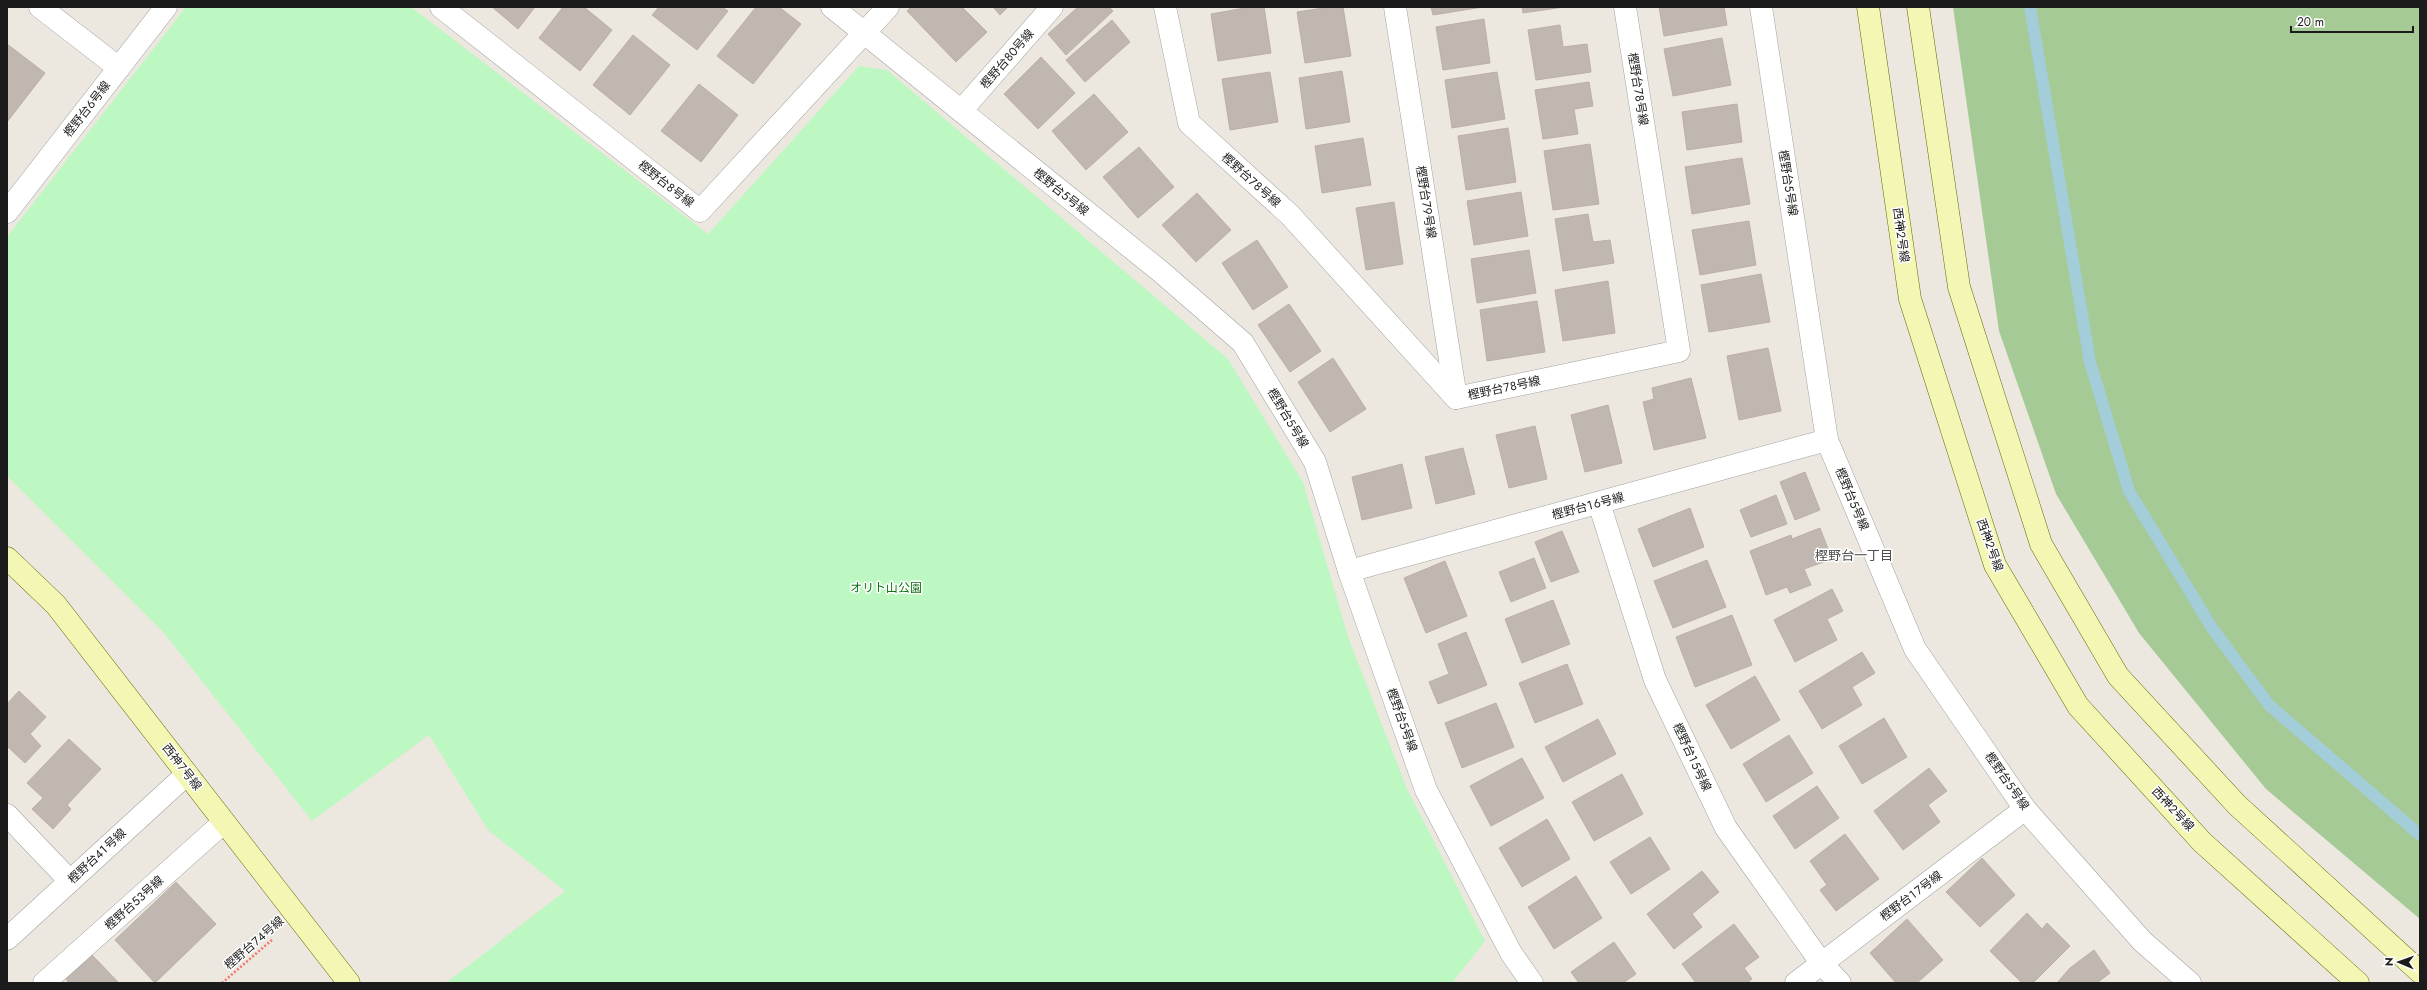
<svg xmlns="http://www.w3.org/2000/svg" width="2427" height="990" font-family="Jost,'Noto Sans JP',sans-serif">
  <style>
    .forest { fill: #a6ca96 }
    .park { fill: #bdf7c1 }
    .lines { fill: none; stroke-linecap: round; stroke-linejoin: round }
    .stream { stroke: #a2cdd9; stroke-width: 12 }
    .building { fill: #c0b8b0; stroke: #bdaea3 }
    .street-casing { stroke: #a2a2a2; stroke-width: 23 }
    .secondary-casing { stroke: #626b08; stroke-width: 23 }
    .path { stroke: #f47669; stroke-width: 2.5; stroke-dasharray: 2 2; stroke-linecap: butt }
    .street { stroke: #fff; stroke-width: 22 }
    .secondary { stroke: #f4f6b4; stroke-width: 22 }
    .labels { text-anchor: middle; stroke-width: 3; stroke-linejoin: round; paint-order: stroke }
    .street-label { font-size: 12px; fill: #1b1b1b; stroke: #fff }
    .park-label { font-size: 12px; fill: #0f7316; stroke: #fff }
    .neighbourhood-label { font-size: 13px; fill: #4e4e4e; stroke: #fff }
  </style>
  <rect width="100%" height="100%" fill="#ece8e0"/>
  <polygon class="forest" points="1953,7 2420,7 2420,919 2266,789 2139,633 2056,494 1999,331"/>
  <polygon class="park" points="186,7 411,7 708,234 859,66 887,70 1228,359 1303,482 1348,637 1407,789 1485,941 1452,983 446,983 565,891 488,830 429,735 312,821 164,633 7,476 7,237"/>
  <g class="lines">
    <polyline class="stream" points="2030,7 2090,362 2129,491 2212,628 2269,705 2420,835"/>
  </g>
  <g class="building">
    <polygon points="492,7 535,7 518,29"/>
    <polygon points="563,7 584,7 612,30 580,71 539,38"/>
    <polygon points="659,7 722,7 728,11 697,50 652,15"/>
    <polygon points="756,7 779,7 801,24 753,84 717,56"/>
    <polygon points="911,7 962,7 987,32 956,62 907,11"/>
    <polygon points="993,7 1008,7 1000,15"/>
    <polygon points="1078,7 1109,7 1113,11 1066,55 1048,34"/>
    <polygon points="1251,7 1264,7 1271,53 1218,61 1211,14"/>
    <polygon points="1330,7 1343,7 1351,56 1305,63 1297,12"/>
    <polygon points="1431,7 1483,7 1433,15"/>
    <polygon points="1522,7 1564,7 1523,13"/>
    <polygon points="1659,7 1724,7 1727,25 1664,36"/>
    <polygon points="1484,19 1490,63 1443,70 1436,27"/>
    <polygon points="1112,20 1130,42 1085,82 1066,60"/>
    <polygon points="1560,25 1563,47 1587,44 1591,72 1536,80 1528,30"/>
    <polygon points="633,35 670,65 630,115 593,85"/>
    <polygon points="1722,38 1731,85 1673,96 1664,49"/>
    <polygon points="7,44 45,73 7,122"/>
    <polygon points="1041,57 1075,93 1038,129 1004,94"/>
    <polygon points="1342,71 1350,122 1306,129 1299,78"/>
    <polygon points="1270,72 1278,122 1230,130 1222,79"/>
    <polygon points="1497,72 1505,119 1452,128 1445,80"/>
    <polygon points="1589,82 1593,106 1574,109 1578,134 1543,139 1535,90"/>
    <polygon points="699,84 738,115 701,162 661,131"/>
    <polygon points="1094,94 1128,132 1086,170 1052,131"/>
    <polygon points="1737,104 1742,142 1687,150 1682,112"/>
    <polygon points="1508,128 1516,182 1466,190 1458,136"/>
    <polygon points="1363,138 1371,185 1322,193 1315,146"/>
    <polygon points="1590,144 1599,204 1553,210 1544,151"/>
    <polygon points="1139,147 1174,187 1138,218 1103,177"/>
    <polygon points="1742,158 1750,204 1692,214 1685,167"/>
    <polygon points="1521,192 1528,236 1474,245 1467,201"/>
    <polygon points="1197,193 1231,230 1196,262 1162,225"/>
    <polygon points="1394,202 1403,264 1366,270 1356,208"/>
    <polygon points="1588,214 1593,242 1610,240 1614,263 1563,271 1555,219"/>
    <polygon points="1749,221 1756,265 1700,275 1692,230"/>
    <polygon points="1257,240 1288,287 1253,310 1222,263"/>
    <polygon points="1529,250 1536,293 1477,303 1471,259"/>
    <polygon points="1761,274 1770,322 1709,332 1701,285"/>
    <polygon points="1608,281 1615,333 1563,341 1555,290"/>
    <polygon points="1537,301 1545,352 1487,361 1480,310"/>
    <polygon points="1289,304 1321,351 1290,372 1258,325"/>
    <polygon points="1768,348 1781,411 1739,420 1727,356"/>
    <polygon points="1333,358 1366,409 1330,432 1298,382"/>
    <polygon points="1691,378 1706,438 1654,450 1643,402 1654,399 1652,388"/>
    <polygon points="1608,405 1622,463 1585,472 1571,415"/>
    <polygon points="1535,426 1547,479 1509,488 1496,435"/>
    <polygon points="1463,448 1475,494 1436,504 1425,457"/>
    <polygon points="1402,464 1412,508 1362,520 1352,477"/>
    <polygon points="1805,472 1820,510 1795,520 1780,482"/>
    <polygon points="1776,495 1787,524 1751,537 1740,510"/>
    <polygon points="1690,508 1704,547 1653,567 1638,529"/>
    <polygon points="1820,528 1832,559 1804,569 1811,585 1790,593 1787,587 1766,595 1750,551 1791,535 1792,539"/>
    <polygon points="1562,531 1579,572 1551,582 1535,542"/>
    <polygon points="1534,558 1546,588 1511,602 1499,572"/>
    <polygon points="1707,560 1726,607 1673,628 1654,581"/>
    <polygon points="1445,561 1467,616 1426,633 1404,578"/>
    <polygon points="1832,589 1843,611 1827,619 1837,640 1795,662 1774,620"/>
    <polygon points="1553,600 1570,644 1522,663 1505,619"/>
    <polygon points="1732,615 1752,665 1695,687 1676,637"/>
    <polygon points="1466,632 1487,685 1438,704 1429,682 1449,674 1438,644"/>
    <polygon points="1862,652 1875,673 1852,687 1862,705 1822,729 1799,691"/>
    <polygon points="1567,664 1583,704 1535,723 1519,683"/>
    <polygon points="1755,676 1780,720 1731,749 1706,705"/>
    <polygon points="19,691 46,717 30,734 41,746 25,763 8,747 7,748 7,704"/>
    <polygon points="1496,703 1514,747 1462,768 1445,723"/>
    <polygon points="1884,718 1907,757 1862,784 1839,746"/>
    <polygon points="1598,719 1616,754 1563,782 1545,747"/>
    <polygon points="1789,735 1813,773 1766,802 1743,764"/>
    <polygon points="69,739 101,769 67,805 71,809 53,829 32,809 43,798 27,783"/>
    <polygon points="1522,758 1544,798 1491,826 1470,786"/>
    <polygon points="1929,768 1947,791 1928,805 1940,822 1903,850 1874,811"/>
    <polygon points="1622,774 1643,814 1594,841 1572,802"/>
    <polygon points="1817,786 1839,818 1795,849 1773,816"/>
    <polygon points="1547,819 1570,859 1522,887 1499,848"/>
    <polygon points="1845,834 1879,879 1836,911 1820,890 1827,885 1810,861"/>
    <polygon points="1650,837 1670,869 1631,894 1610,862"/>
    <polygon points="1982,858 2015,895 1980,927 1946,892"/>
    <polygon points="1702,871 1719,892 1692,914 1702,927 1674,949 1647,914"/>
    <polygon points="1576,876 1602,918 1554,949 1528,907"/>
    <polygon points="176,882 216,924 155,983 115,940"/>
    <polygon points="2027,913 2042,929 2047,923 2070,946 2033,983 2022,983 1990,951"/>
    <polygon points="1907,919 1943,960 1917,983 1896,983 1870,953"/>
    <polygon points="1734,924 1759,957 1744,968 1752,979 1747,983 1696,983 1682,964"/>
    <polygon points="1614,942 1636,974 1623,983 1579,983 1571,972"/>
    <polygon points="2094,950 2110,973 2097,983 2057,983 2070,968"/>
    <polygon points="91,954 119,983 69,983 66,979"/>
  </g>
  <g class="lines">
    <defs>
      <g id="street">
        <polyline points="40,7 119,68"/>
        <polyline points="441,7 700,211 888,7"/>
        <polyline points="832,7 1160,271 1243,343 1315,462 1349,571 1426,790 1511,953 1532,983"/>
        <polyline points="1165,7 1189,123 1290,215 1456,398 1679,351 1625,7"/>
        <polyline points="1395,7 1456,398"/>
        <polyline points="1761,7 1827,440 1915,649 2025,809 2142,941 2190,983"/>
        <polyline points="961,111 1052,7"/>
        <polyline points="7,212 166,7"/>
        <polyline points="1599,503 1655,680 1726,828 1822,964 1840,983"/>
        <polyline points="1349,571 1827,440"/>
        <polyline points="7,815 70,881"/>
        <polyline points="7,939 187,774"/>
        <polyline points="44,983 224,822"/>
        <polyline points="1796,983 2025,809"/>
      </g>
      <g id="secondary">
        <polyline points="1868,7 1910,299 1995,565 2078,706 2202,842 2358,983"/>
        <polyline points="1918,7 1959,287 2041,544 2118,676 2237,805 2420,972"/>
        <polyline points="7,558 56,605 349,983"/>
      </g>
    </defs>
    <use href="#street" class="street-casing"/>
    <use href="#secondary" class="secondary-casing"/>
    <polyline class="path" points="222,983 273,939"/>
    <use href="#street" class="street"/>
    <use href="#secondary" class="secondary"/>
  </g>
  <g class="labels">
    <g class="street-label">
      <text transform="translate(1007 59) rotate(-49)" y="4">樫野台８０号線</text>
      <text transform="translate(1638 89) rotate(81)" y="4">樫野台７８号線</text>
      <text transform="translate(87 109) rotate(-52)" y="4">樫野台６号線</text>
      <text transform="translate(1251 180) rotate(42)" y="4">樫野台７８号線</text>
      <text transform="translate(1788 183) rotate(81)" y="4">樫野台５号線</text>
      <text transform="translate(666 184) rotate(38)" y="4">樫野台８号線</text>
      <text transform="translate(1061 192) rotate(39)" y="4">樫野台５号線</text>
      <text transform="translate(1426 202) rotate(81)" y="4">樫野台７９号線</text>
      <text transform="translate(1901 235) rotate(82)" y="4">西神２号線</text>
      <text transform="translate(1504 388) rotate(-12)" y="4">樫野台７８号線</text>
      <text transform="translate(1288 418) rotate(59)" y="4">樫野台５号線</text>
      <text transform="translate(1852 499) rotate(67)" y="4">樫野台５号線</text>
      <text transform="translate(1588 506) rotate(-15)" y="4">樫野台１６号線</text>
      <text transform="translate(1990 545) rotate(70)" y="4">西神２号線</text>
      <text transform="translate(1402 720) rotate(70)" y="4">樫野台５号線</text>
      <text transform="translate(1692 757) rotate(65)" y="4">樫野台１５号線</text>
      <text transform="translate(182 767) rotate(52)" y="4">西神７号線</text>
      <text transform="translate(2007 781) rotate(55)" y="4">樫野台５号線</text>
      <text transform="translate(2173 809) rotate(47)" y="4">西神２号線</text>
      <text transform="translate(97 856) rotate(-43)" y="4">樫野台４１号線</text>
      <text transform="translate(1911 896) rotate(-37)" y="4">樫野台１７号線</text>
      <text transform="translate(134 903) rotate(-42)" y="4">樫野台５３号線</text>
      <text transform="translate(254 943) rotate(-41)" y="4">樫野台７４号線</text>
    </g>
    <g class="park-label">
      <text x="886" y="592">オリト山公園</text>
    </g>
    <g class="neighbourhood-label">
      <text x="1854" y="560">樫野台一丁目</text>
    </g>
  </g>
  <rect width="2427" height="990" fill="none" stroke="#1b1b1b" stroke-width="16"/>
  <g transform="translate(2399 962) rotate(272)" stroke="#ffffff" stroke-width="3" paint-order="stroke">
  <path d="M0-3L7 15L0 10L-7 15Z" fill="#1b1b1b"/>
  <text y="-6" font-size="11" font-weight="bold" text-anchor="middle" fill="#1b1b1b">N</text>
  </g>
  <path d="M2291 26v6h122v-6" fill="none" stroke="#1b1b1b" stroke-width="2"/>
  <text x="2297" y="26" font-size="12" fill="#1b1b1b" stroke="#ffffff" stroke-width="3" paint-order="stroke">20 m</text>
</svg>
